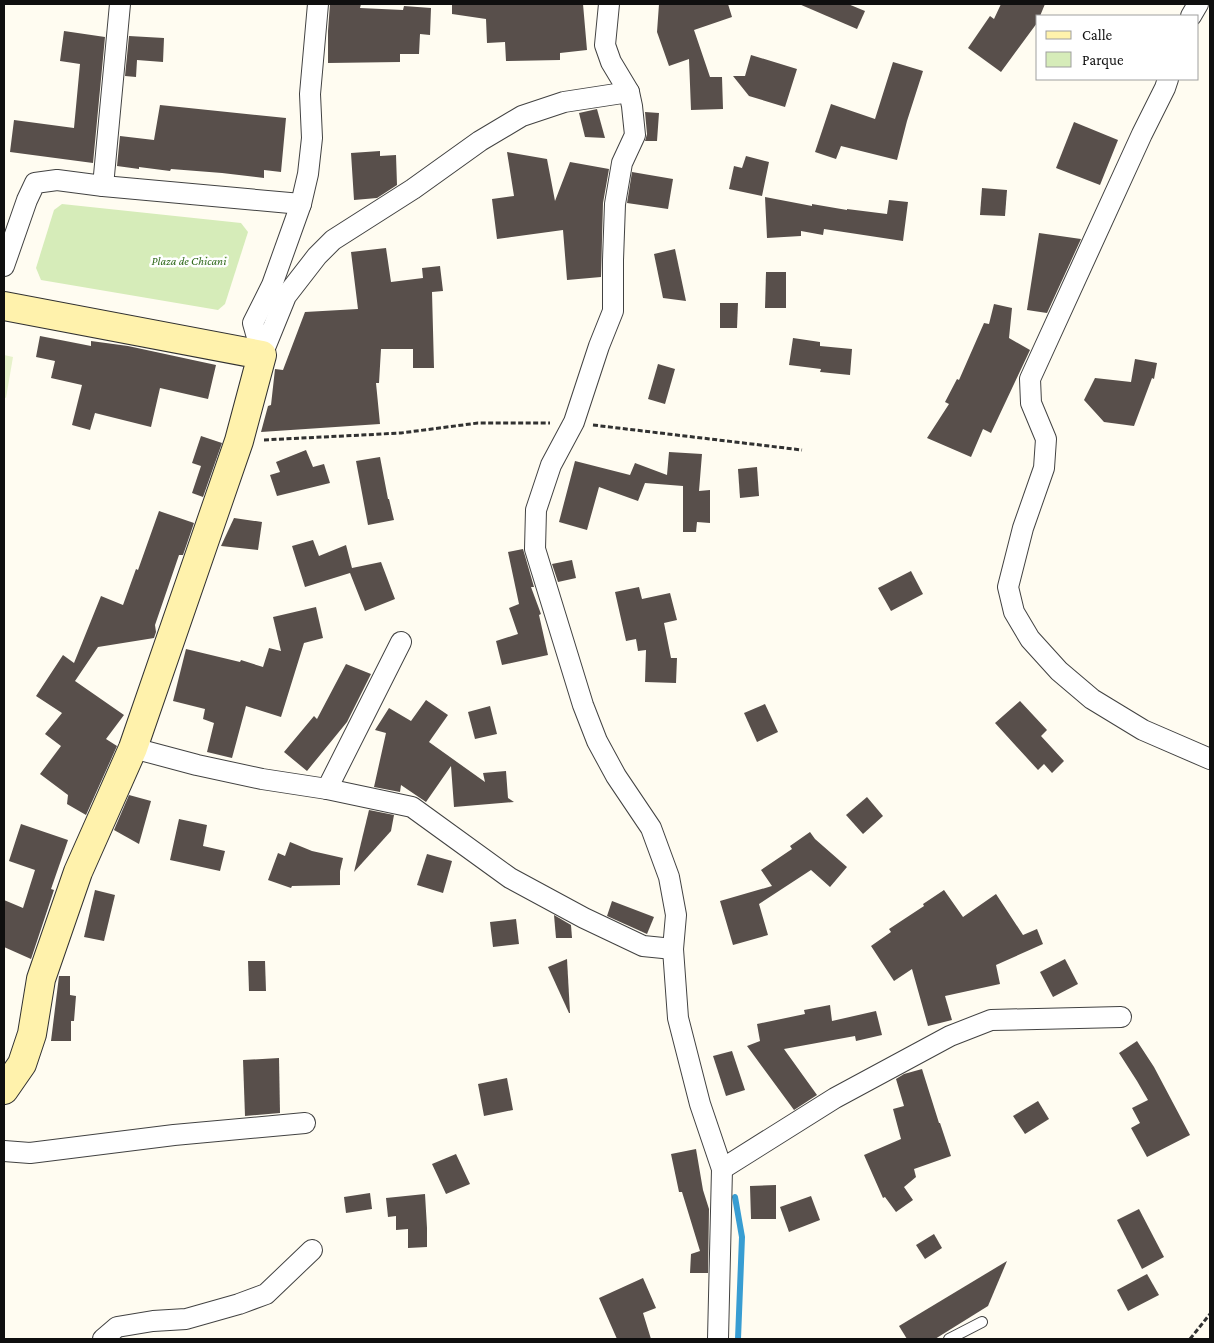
<svg xmlns="http://www.w3.org/2000/svg" width="1214" height="1343" font-family="'Crimson Pro',serif">
  <style>
    .green { fill: #d6ecb9 }
    .pitch { fill: #e7f2cb }
    .lines { fill: none; stroke-linecap: round; stroke-linejoin: round }
    .stream { stroke: #389dd2; stroke-width: 6 }
    .building { fill: #584f4b }
    .lane-casing { stroke: #424242; stroke-width: 12 }
    .street-casing { stroke: #424242; stroke-width: 22 }
    .secondary-casing { stroke: #313131; stroke-width: 30 }
    .path { stroke: #313131; stroke-width: 3; stroke-dasharray: 5 2.5; stroke-linecap: butt }
    .lane { stroke: #fff; stroke-width: 10 }
    .street { stroke: #fff; stroke-width: 20 }
    .secondary { stroke: #fff2ac; stroke-width: 28 }
    .labels { text-anchor: middle; stroke-width: 5; stroke-linejoin: round; paint-order: stroke }
    .park-label { font-size: 12px; font-style: italic; fill: #306a1c; stroke: #fff }
  </style>
  <rect width="100%" height="100%" fill="#fffcf1"/>
  <polygon class="green" points="62,204 241,223 248,232 225,304 218,310 41,280 36,268 54,210"/>
  <polygon class="pitch" points="4,355 13,357 6,398 4,397"/>
  <g class="lines">
    <polyline class="stream" points="735,1197 742,1237 738,1339"/>
  </g>
  <g class="building">
    <polygon points="330,4 361,4 360,8 403,10 404,6 431,8 430,35 420,34 419,54 400,54 400,62 328,63 328,31"/>
    <polygon points="452,4 583,4 587,50 560,53 560,60 506,61 505,42 487,43 486,19 452,14"/>
    <polygon points="659,4 728,4 732,17 694,30 710,77 722,77 723,109 691,110 689,59 669,66 657,32"/>
    <polygon points="799,4 848,4 865,11 857,29"/>
    <polygon points="1001,4 1045,4 1040,16 1038,16 1037,23 1001,72 968,48 990,16 994,19"/>
    <polygon points="64,31 105,37 93,163 10,152 14,120 74,128 80,64 60,61"/>
    <polygon points="129,36 164,38 163,62 137,60 136,77 125,76"/>
    <polygon points="751,55 797,69 785,107 749,96 733,76 745,76"/>
    <polygon points="893,62 923,71 907,121 897,160 841,146 836,159 815,152 831,104 875,119"/>
    <polygon points="160,105 286,118 281,172 264,170 264,178 222,173 171,169 170,171 139,167 139,169 117,166 120,136 154,140"/>
    <polygon points="597,109 605,138 585,137 579,113"/>
    <polygon points="645,112 659,113 657,141 645,141 647,134"/>
    <polygon points="1074,122 1118,140 1100,185 1056,168"/>
    <polygon points="380,151 380,156 396,155 397,185 377,198 354,200 351,153"/>
    <polygon points="507,152 547,159 555,201 570,162 609,169 603,203 601,277 567,280 563,230 497,239 492,199 514,196"/>
    <polygon points="746,156 769,162 762,196 729,189 734,166 742,168"/>
    <polygon points="632,172 673,179 668,209 627,203"/>
    <polygon points="982,188 1007,190 1005,216 980,215"/>
    <polygon points="765,197 812,206 812,204 847,210 847,209 887,214 889,200 908,202 903,241 824,229 823,235 801,231 801,236 767,238"/>
    <polygon points="1039,233 1081,239 1047,313 1027,310"/>
    <polygon points="386,248 391,282 423,278 422,268 440,266 443,291 432,292 434,368 413,368 413,349 381,349 379,383 376,383 380,424 261,432 268,406 271,405 275,369 283,370 305,312 358,309 351,252"/>
    <polygon points="675,249 686,301 663,298 654,254"/>
    <polygon points="766,272 786,272 786,308 765,308"/>
    <polygon points="720,303 738,303 737,328 720,328"/>
    <polygon points="994,304 1012,308 1009,338 1030,350 991,433 983,429 971,457 927,438 949,404 945,402 957,379 959,380 984,323 989,324"/>
    <polygon points="40,336 91,346 91,341 128,346 216,365 208,399 160,388 151,427 95,413 90,430 72,425 82,385 51,378 55,361 36,357"/>
    <polygon points="793,338 820,342 820,346 852,349 850,375 820,372 821,369 789,365"/>
    <polygon points="1135,359 1157,363 1154,379 1152,378 1134,426 1104,422 1084,400 1095,378 1131,382"/>
    <polygon points="658,364 675,369 665,404 648,399"/>
    <polygon points="201,436 222,443 203,497 192,493 201,466 192,463"/>
    <polygon points="306,450 313,467 324,464 330,483 277,496 270,475 280,472 276,462"/>
    <polygon points="669,452 702,454 699,491 710,490 710,523 697,522 696,532 683,532 683,486 645,483 638,501 599,487 587,530 559,522 575,461 630,475 635,463 667,475"/>
    <polygon points="380,457 388,499 389,499 394,520 368,525 356,461"/>
    <polygon points="757,467 759,496 740,498 738,469"/>
    <polygon points="159,511 194,523 183,555 179,555 155,625 156,632 154,638 98,647 75,681 124,715 106,739 117,746 86,815 67,804 68,795 40,774 61,746 45,734 62,713 36,696 63,655 74,663 101,596 123,605 136,569 138,570"/>
    <polygon points="234,518 262,522 258,550 221,546"/>
    <polygon points="313,540 319,556 346,545 352,568 381,562 395,599 365,611 350,573 305,587 292,546"/>
    <polygon points="523,549 534,587 531,587 541,614 539,615 548,655 502,665 496,641 518,634 509,608 519,604 508,552"/>
    <polygon points="572,560 576,578 558,582 552,564"/>
    <polygon points="911,571 923,594 891,611 878,588"/>
    <polygon points="639,587 642,599 670,593 677,620 664,623 671,658 677,658 676,683 645,682 646,650 638,651 636,639 626,641 615,592"/>
    <polygon points="316,607 323,638 304,643 281,717 246,706 232,758 207,752 214,723 203,719 205,709 173,701 186,649 240,662 241,660 263,667 269,648 281,651 273,617"/>
    <polygon points="346,664 371,674 347,722 307,771 284,752 314,716 317,719"/>
    <polygon points="426,700 448,715 429,742 485,782 483,773 506,771 508,798 514,802 454,807 451,766 426,802 401,785 400,792 374,787 386,733 375,730 389,708 411,721"/>
    <polygon points="1020,701 1047,730 1041,736 1064,761 1052,773 1044,764 1038,770 995,723"/>
    <polygon points="765,704 778,732 757,742 744,713"/>
    <polygon points="490,706 497,734 475,739 468,712"/>
    <polygon points="129,795 151,801 139,844 114,830"/>
    <polygon points="867,797 883,816 863,834 846,815"/>
    <polygon points="369,810 394,815 391,831 354,872"/>
    <polygon points="179,819 207,825 203,846 225,851 220,871 170,860"/>
    <polygon points="21,824 68,840 51,889 54,890 31,959 4,947 4,900 23,908 35,870 9,861"/>
    <polygon points="810,832 815,839 847,867 830,887 811,870 759,904 768,935 733,945 720,901 772,886 761,870 792,849 790,846"/>
    <polygon points="290,842 312,851 343,858 340,871 340,885 292,886 291,888 268,880 278,853 285,856"/>
    <polygon points="427,854 452,861 443,893 417,885"/>
    <polygon points="95,890 115,895 104,941 84,937"/>
    <polygon points="944,890 963,917 996,894 1023,935 1037,929 1043,944 996,965 1000,984 945,996 952,1020 928,1026 912,969 894,981 871,946 891,932 889,929 924,906 923,904"/>
    <polygon points="612,901 654,917 647,934 607,916"/>
    <polygon points="554,915 571,925 572,938 556,938"/>
    <polygon points="516,919 519,944 493,947 490,922"/>
    <polygon points="567,959 570,1013 569,1013 548,967"/>
    <polygon points="1065,959 1078,984 1053,997 1040,972"/>
    <polygon points="248,961 265,961 266,991 249,991"/>
    <polygon points="59,976 70,976 70,995 76,996 74,1021 71,1021 71,1041 51,1041"/>
    <polygon points="830,1005 832,1021 876,1011 882,1035 856,1041 855,1036 784,1049 817,1095 794,1110 747,1046 760,1041 757,1024 805,1014 804,1010"/>
    <polygon points="1137,1041 1154,1067 1190,1135 1147,1157 1131,1128 1140,1123 1132,1108 1148,1100 1137,1081 1119,1053"/>
    <polygon points="732,1051 745,1090 726,1096 713,1056"/>
    <polygon points="279,1058 280,1113 245,1116 243,1060"/>
    <polygon points="922,1069 939,1123 940,1123 951,1156 914,1169 916,1177 904,1187 913,1200 896,1212 885,1197 883,1198 864,1155 901,1139 893,1109 904,1106 896,1079 904,1074"/>
    <polygon points="507,1078 513,1110 484,1116 478,1084"/>
    <polygon points="1038,1101 1049,1119 1025,1134 1013,1116"/>
    <polygon points="696,1149 703,1190 709,1209 708,1273 690,1273 691,1254 700,1251 682,1192 679,1192 671,1154"/>
    <polygon points="456,1154 470,1184 446,1194 432,1164"/>
    <polygon points="776,1185 776,1219 751,1219 750,1186"/>
    <polygon points="370,1193 372,1209 346,1213 344,1197"/>
    <polygon points="425,1194 427,1228 427,1247 408,1248 408,1229 396,1230 396,1216 388,1217 386,1198"/>
    <polygon points="811,1196 820,1220 789,1232 780,1207"/>
    <polygon points="1139,1209 1164,1257 1142,1269 1117,1220"/>
    <polygon points="934,1234 942,1248 925,1259 916,1245"/>
    <polygon points="1007,1261 988,1306 935,1339 907,1339 899,1326"/>
    <polygon points="1147,1274 1159,1295 1128,1311 1117,1290"/>
    <polygon points="643,1278 656,1308 643,1313 651,1339 617,1339 599,1298"/>
  </g>
  <g class="lines">
    <defs>
      <polyline id="lane" points="949,1339 982,1322"/>
      <g id="street">
        <polyline points="609,4 605,45 611,62 629,92 632,106 635,135 622,163 615,204 613,260 613,311 599,346 574,422 551,465 536,510 535,549 583,705 597,741 616,776 651,828 669,877 676,915 673,949 678,1018 700,1104 722,1169 718,1339"/>
        <polyline points="1191,16 1198,4"/>
        <polyline points="1168,79 1165,88 1142,134 1030,379 1031,403 1046,439 1044,468 1023,528 1008,587 1014,612 1030,639 1059,671 1092,699 1143,730 1210,759"/>
        <polyline points="103,186 120,4"/>
        <polyline points="4,266 27,200 35,183 57,180 103,186 301,204"/>
        <polyline points="262,355 286,296 317,256 333,240 413,189 480,141 522,116 564,102 629,92"/>
        <polyline points="262,355 253,323 272,285 301,204 308,174 312,138 310,94 318,4"/>
        <polyline points="133,748 197,765 262,779 327,789 412,807 510,878 584,918 643,946 673,949"/>
        <polyline points="327,789 401,642"/>
        <polyline points="4,1151 30,1153 174,1135 305,1123"/>
        <polyline points="722,1169 835,1098 950,1036 991,1020 1121,1017"/>
        <polyline points="103,1339 117,1327 153,1321 186,1319 239,1304 266,1294 312,1250"/>
      </g>
      <polyline id="secondary" points="4,306 262,355 239,441 133,748 78,872 41,979 32,1034 22,1064 4,1090"/>
    </defs>
    <use href="#lane" class="lane-casing"/>
    <use href="#street" class="street-casing"/>
    <use href="#secondary" class="secondary-casing"/>
    <g class="path">
      <polyline points="593,425 802,450"/>
      <polyline points="264,440 401,433 478,423 550,423"/>
      <polyline points="1190,1339 1210,1314"/>
    </g>
    <use href="#lane" class="lane"/>
    <use href="#street" class="street"/>
    <use href="#secondary" class="secondary"/>
  </g>
  <g class="labels">
    <g class="park-label">
      <text x="189" y="265">Plaza de Chicani</text>
    </g>
  </g>
  <rect width="1214" height="1343" fill="none" stroke="#0f0f0f" stroke-width="10"/>
  <rect x="1036" y="15" width="162" height="65" fill="#ffffff" stroke="#9f9f9f"/>
  <rect x="1046" y="31" width="25" height="8" fill="#fff2ac" stroke="#9f9f9f"/>
  <text x="1082" y="40" font-size="15" fill="#0f0f0f">Calle</text>
  <rect x="1046" y="52" width="25" height="15" fill="#d6ecb9" stroke="#9f9f9f"/>
  <text x="1082" y="65" font-size="15" fill="#0f0f0f">Parque</text>
</svg>
